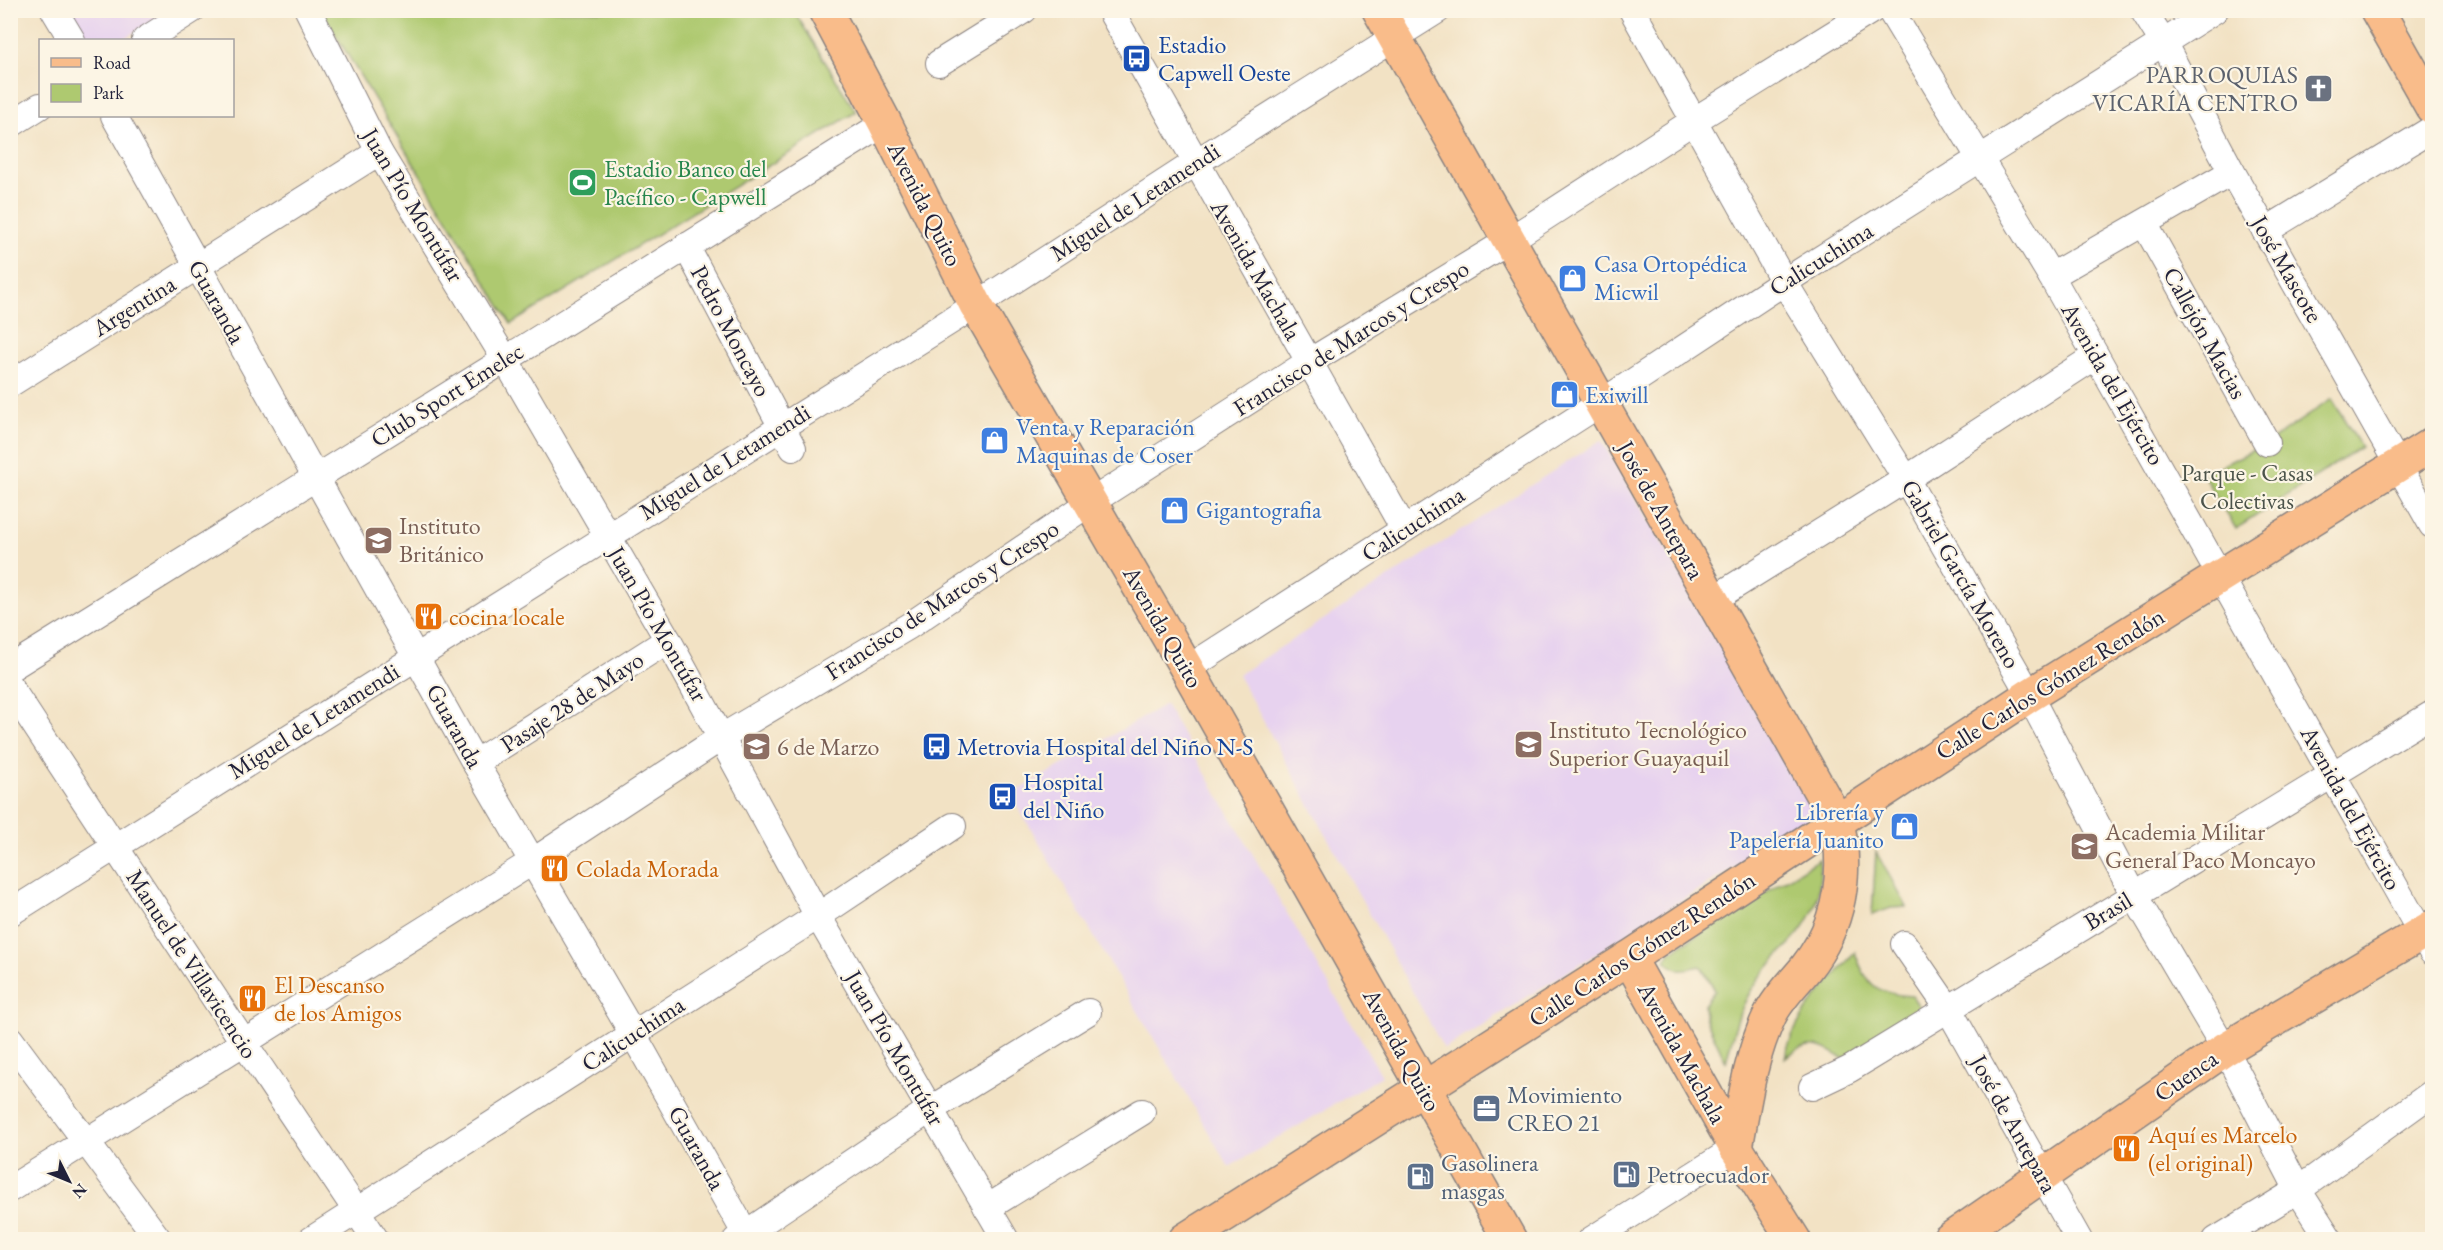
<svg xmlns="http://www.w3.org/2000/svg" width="2443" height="1250" font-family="'EB Garamond',serif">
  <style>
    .built { fill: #e7d2ef }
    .green { fill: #aec970; stroke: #687656; stroke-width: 1.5 }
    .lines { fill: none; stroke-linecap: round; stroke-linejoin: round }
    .minor-casing { stroke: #8a8280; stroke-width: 28 }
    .major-casing { stroke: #8a8280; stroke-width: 36 }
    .minor { stroke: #fff; stroke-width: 26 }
    .major { stroke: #f9bc8a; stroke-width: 33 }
    .labels { text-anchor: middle; stroke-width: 4.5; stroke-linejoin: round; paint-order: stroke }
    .transit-label { font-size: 24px; fill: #164399; stroke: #fcf5e5; text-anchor: start }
    .worship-label { font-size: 24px; fill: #5b616d; stroke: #fcf5e5; text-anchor: end }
    .leisure-label { font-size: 24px; fill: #27864d; stroke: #fcf5e5; text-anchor: start }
    .street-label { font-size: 24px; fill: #22223b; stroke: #fcf5e5 }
    .shop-label { font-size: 24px; fill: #366cbe; stroke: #fcf5e5; text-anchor: start }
    .park-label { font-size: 24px; fill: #4c544b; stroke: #fcf5e5 }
    .education-label { font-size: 24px; fill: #785e54; stroke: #fcf5e5; text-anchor: start }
    .food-label { font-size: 24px; fill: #c56008; stroke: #fcf5e5; text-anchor: start }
    .service-label { font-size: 24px; fill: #4e5e75; stroke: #fcf5e5; text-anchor: start }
  </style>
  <rect width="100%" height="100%" fill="#fcf5e5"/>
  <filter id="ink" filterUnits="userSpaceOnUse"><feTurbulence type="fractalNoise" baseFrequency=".0167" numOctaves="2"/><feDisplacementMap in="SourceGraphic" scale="12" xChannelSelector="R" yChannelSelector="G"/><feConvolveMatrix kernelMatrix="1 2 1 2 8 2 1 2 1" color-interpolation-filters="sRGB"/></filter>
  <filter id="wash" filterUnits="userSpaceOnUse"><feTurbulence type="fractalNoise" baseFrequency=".008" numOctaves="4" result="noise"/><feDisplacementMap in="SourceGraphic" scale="24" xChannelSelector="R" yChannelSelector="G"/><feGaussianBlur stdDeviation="1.35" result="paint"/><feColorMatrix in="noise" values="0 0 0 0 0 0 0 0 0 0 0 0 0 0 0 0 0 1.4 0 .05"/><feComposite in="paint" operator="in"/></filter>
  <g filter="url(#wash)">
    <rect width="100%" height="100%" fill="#f2e2c4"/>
    <g class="built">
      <polygon points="67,11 170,11 121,40 87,40"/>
      <polygon points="1601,440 1821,813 1444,1049 1238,675"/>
      <polygon points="1165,704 1382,1076 1229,1167 1011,795"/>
    </g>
    <g class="green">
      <polygon points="321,11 794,11 856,112 511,324"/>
      <polygon points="2332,399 2361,447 2236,529 2203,475 2267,443"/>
      <polygon points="1876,852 1907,907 1891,908 1872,915"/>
      <path d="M 1819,859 C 1827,930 1782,940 1752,989 C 1738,1011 1732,1037 1726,1062 L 1705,1017 L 1704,1005 L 1715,990 L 1701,966 C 1684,969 1677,974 1665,960 L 1670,952 Z"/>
      <path d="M 1855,952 C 1866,986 1877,994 1912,996 L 1923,1012 L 1844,1059 C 1819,1044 1809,1039 1785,1058 C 1793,1016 1828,985 1855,952 Z"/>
    </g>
  </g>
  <g filter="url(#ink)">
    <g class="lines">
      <defs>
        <g id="minor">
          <polyline points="54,10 72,40"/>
          <polyline points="308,10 379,152 505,359 668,640 818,916 1006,1240"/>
          <polyline points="1110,10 1404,529"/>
          <polyline points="1632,10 1784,282 1906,479 2020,678 2134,895 2225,1049 2298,1190 2330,1240"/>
          <polyline points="1890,10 2051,276 2432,952"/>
          <polyline points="2143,10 2164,44 2232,172 2432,525"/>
          <polyline points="145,40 192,10"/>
          <polyline points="939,63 1024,10"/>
          <polyline points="114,116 475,763 633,1034 749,1240"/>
          <polyline points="10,125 40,106"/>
          <polyline points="2144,223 2267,443"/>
          <polyline points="2265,231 2432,129"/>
          <polyline points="686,246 793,448"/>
          <polyline points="2051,276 2232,172"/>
          <polyline points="10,384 379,152"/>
          <polyline points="1712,600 1906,479 2096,356"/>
          <polyline points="10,668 885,123"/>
          <polyline points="1187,669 1601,403 1784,282 2215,10"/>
          <polyline points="10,687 244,1043 376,1240"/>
          <polyline points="475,763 668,640"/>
          <polyline points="10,913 976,305 1195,163 1438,10"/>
          <polyline points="1904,944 1948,1008 2079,1240"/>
          <polyline points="10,1039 159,1240"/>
          <polyline points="1812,1087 1850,1069 2432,714"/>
          <polyline points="10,1189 532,862 722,737 909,626 1091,502 1309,362 1508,241 1695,120 1872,10"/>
          <polyline points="987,1208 1142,1112"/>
          <polyline points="311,1240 818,916 953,826"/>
          <polyline points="736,1240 931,1109 1088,1012"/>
          <polyline points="1591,1240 1736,1148"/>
          <polyline points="2216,1240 2298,1190 2432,1093"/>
        </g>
        <g id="major">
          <polyline points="825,10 885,123 976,305 1187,669 1510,1240"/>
          <path d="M 1379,10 L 1837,821 C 1848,874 1840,925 1806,968 C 1794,983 1779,997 1770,1015 C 1750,1057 1744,1103 1736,1148"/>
          <polyline points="2377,10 2432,107"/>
          <polyline points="1629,958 1736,1148 1794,1240"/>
          <polyline points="1185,1240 1629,958 2030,695 2432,444"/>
          <polyline points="1949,1240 2225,1049 2432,927"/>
        </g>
      </defs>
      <use href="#minor" class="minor-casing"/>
      <use href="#major" class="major-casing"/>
      <use href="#minor" class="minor"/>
      <use href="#major" class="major"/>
    </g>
  </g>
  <defs>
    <symbol id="bus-square" viewBox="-11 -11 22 22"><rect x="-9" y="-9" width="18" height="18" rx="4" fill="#1a4fb4" stroke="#fcf5e5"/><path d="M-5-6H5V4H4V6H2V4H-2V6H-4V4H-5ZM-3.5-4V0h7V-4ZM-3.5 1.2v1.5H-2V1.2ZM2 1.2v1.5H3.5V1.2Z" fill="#fff"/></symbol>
    <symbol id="church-square" viewBox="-11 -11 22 22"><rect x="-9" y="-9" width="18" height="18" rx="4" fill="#6b7280" stroke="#fcf5e5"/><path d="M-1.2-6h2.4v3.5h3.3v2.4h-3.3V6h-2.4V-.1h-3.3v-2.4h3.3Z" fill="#fff"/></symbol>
    <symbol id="stadium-square" viewBox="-11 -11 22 22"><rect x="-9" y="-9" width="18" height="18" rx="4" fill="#2e9e5b" stroke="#fcf5e5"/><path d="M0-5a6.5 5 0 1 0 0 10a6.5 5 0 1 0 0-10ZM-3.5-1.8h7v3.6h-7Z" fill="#fff"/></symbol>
    <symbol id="shop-square" viewBox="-11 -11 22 22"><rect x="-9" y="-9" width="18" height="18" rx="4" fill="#3f7fe0" stroke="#fcf5e5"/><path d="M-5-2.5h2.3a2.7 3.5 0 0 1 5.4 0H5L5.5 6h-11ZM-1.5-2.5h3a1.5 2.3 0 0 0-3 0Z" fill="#fff"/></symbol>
    <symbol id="school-square" viewBox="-11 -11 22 22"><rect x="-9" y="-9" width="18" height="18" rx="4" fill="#8d6e63" stroke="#fcf5e5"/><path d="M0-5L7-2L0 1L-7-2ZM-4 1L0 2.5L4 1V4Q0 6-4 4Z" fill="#fff"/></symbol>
    <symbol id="restaurant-square" viewBox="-11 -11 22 22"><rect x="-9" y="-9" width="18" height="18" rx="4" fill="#e8710a" stroke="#fcf5e5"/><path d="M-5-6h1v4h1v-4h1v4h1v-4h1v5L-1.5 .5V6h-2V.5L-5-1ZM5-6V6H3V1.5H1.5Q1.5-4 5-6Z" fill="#fff"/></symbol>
    <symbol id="university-square" viewBox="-11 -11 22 22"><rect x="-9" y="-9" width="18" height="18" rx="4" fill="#8d6e63" stroke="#fcf5e5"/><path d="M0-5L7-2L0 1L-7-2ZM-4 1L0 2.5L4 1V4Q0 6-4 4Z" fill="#fff"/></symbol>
    <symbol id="office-square" viewBox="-11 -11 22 22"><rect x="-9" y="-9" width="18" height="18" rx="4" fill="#5c6f8a" stroke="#fcf5e5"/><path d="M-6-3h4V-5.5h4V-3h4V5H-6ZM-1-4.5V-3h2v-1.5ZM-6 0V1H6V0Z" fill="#fff"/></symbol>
    <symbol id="fuel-square" viewBox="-11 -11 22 22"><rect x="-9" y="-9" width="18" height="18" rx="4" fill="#5c6f8a" stroke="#fcf5e5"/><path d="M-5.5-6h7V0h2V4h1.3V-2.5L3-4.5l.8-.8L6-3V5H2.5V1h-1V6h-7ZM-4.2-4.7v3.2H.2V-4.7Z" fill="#fff"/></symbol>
  </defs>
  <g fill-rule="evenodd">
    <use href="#bus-square" x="1120" y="42" width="33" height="33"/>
    <use href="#church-square" x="2302" y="72" width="33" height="33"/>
    <use href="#stadium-square" x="566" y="166" width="33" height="33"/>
    <use href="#shop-square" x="1556" y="262" width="33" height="33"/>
    <use href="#shop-square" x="1548" y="378" width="33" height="33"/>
    <use href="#shop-square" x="978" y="424" width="33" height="33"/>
    <use href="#shop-square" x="1158" y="494" width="33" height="33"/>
    <use href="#school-square" x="362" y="524" width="33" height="33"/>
    <use href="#restaurant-square" x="412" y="600" width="33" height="33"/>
    <use href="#school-square" x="1512" y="728" width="33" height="33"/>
    <use href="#university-square" x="740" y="730" width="33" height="33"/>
    <use href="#bus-square" x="920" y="730" width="33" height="33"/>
    <use href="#bus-square" x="986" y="780" width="33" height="33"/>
    <use href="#shop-square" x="1888" y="810" width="33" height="33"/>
    <use href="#school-square" x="2068" y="830" width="33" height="33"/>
    <use href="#restaurant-square" x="538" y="852" width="33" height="33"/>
    <use href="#restaurant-square" x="236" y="982" width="33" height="33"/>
    <use href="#office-square" x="1470" y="1092" width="33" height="33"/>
    <use href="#restaurant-square" x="2110" y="1132" width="33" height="33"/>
    <use href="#fuel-square" x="1610" y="1158" width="33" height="33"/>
    <use href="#fuel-square" x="1404" y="1160" width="33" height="33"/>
  </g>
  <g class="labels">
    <g class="transit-label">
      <text x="1158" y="53">Estadio<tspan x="1158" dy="28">Capwell Oeste</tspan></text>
      <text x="957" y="755">Metrovia Hospital del Niño N-S</text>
      <text x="1023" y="790">Hospital<tspan x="1023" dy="28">del Niño</tspan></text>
    </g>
    <g class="worship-label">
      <text x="2298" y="83">PARROQUIAS<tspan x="2298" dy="28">VICARÍA CENTRO</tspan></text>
    </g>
    <g class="leisure-label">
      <text x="604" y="177">Estadio Banco del<tspan x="604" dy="28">Pacífico - Capwell</tspan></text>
    </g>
    <g class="street-label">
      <text transform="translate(1135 202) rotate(-33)" y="8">Miguel de Letamendi</text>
      <text transform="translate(925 204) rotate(63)" y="8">Avenida Quito</text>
      <text transform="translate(413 205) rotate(59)" y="8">Juan Pío Montúfar</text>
      <text transform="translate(1821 259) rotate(-32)" y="8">Calicuchima</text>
      <text transform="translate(2287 269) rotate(60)" y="8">José Mascote</text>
      <text transform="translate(1256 270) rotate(60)" y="8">Avenida Machala</text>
      <text transform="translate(217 302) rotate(61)" y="8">Guaranda</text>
      <text transform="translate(134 306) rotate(-32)" y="8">Argentina</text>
      <text transform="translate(731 331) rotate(62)" y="8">Pedro Moncayo</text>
      <text transform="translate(2205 333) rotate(61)" y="8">Callejón Macias</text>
      <text transform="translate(1351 338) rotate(-32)" y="8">Francisco de Marcos y Crespo</text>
      <text transform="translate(2113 384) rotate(60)" y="8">Avenida del Ejército</text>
      <text transform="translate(447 395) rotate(-32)" y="8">Club Sport Emelec</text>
      <text transform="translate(725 462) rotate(-32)" y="8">Miguel de Letamendi</text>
      <text transform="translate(1661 510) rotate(61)" y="8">José de Antepara</text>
      <text transform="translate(1413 524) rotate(-33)" y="8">Calicuchima</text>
      <text transform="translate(1961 574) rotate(60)" y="8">Gabriel García Moreno</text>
      <text transform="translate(942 600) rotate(-33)" y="8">Francisco de Marcos y Crespo</text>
      <text transform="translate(658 624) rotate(60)" y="8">Juan Pío Montúfar</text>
      <text transform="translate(1163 627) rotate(60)" y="8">Avenida Quito</text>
      <text transform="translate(2050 684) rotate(-32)" y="8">Calle Carlos Gómez Rendón</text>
      <text transform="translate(572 702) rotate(-33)" y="8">Pasaje 28 de Mayo</text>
      <text transform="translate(314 721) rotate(-32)" y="8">Miguel de Letamendi</text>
      <text transform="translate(455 726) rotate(61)" y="8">Guaranda</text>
      <text transform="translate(2351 808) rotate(61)" y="8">Avenida del Ejército</text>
      <text transform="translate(2108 911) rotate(-31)" y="8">Brasil</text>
      <text transform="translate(1642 949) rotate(-33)" y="8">Calle Carlos Gómez Rendón</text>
      <text transform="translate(192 964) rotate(57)" y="8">Manuel de Villavicencio</text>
      <text transform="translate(633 1034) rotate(-33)" y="8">Calicuchima</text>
      <text transform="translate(895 1048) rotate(60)" y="8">Juan Pío Montúfar</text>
      <text transform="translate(1402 1050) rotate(61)" y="8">Avenida Quito</text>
      <text transform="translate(1682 1053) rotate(61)" y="8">Avenida Machala</text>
      <text transform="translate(2186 1076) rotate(-35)" y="8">Cuenca</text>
      <text transform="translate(2014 1124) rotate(61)" y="8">José de Antepara</text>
      <text transform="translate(697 1148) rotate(61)" y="8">Guaranda</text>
    </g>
    <g class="shop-label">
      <text x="1594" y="272">Casa Ortopédica<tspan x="1594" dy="28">Micwil</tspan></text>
      <text x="1585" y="403">Exiwill</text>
      <text x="1016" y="435">Venta y Reparación<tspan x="1016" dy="28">Maquinas de Coser</tspan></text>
      <text x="1196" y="518">Gigantografia</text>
      <text x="1884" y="820" text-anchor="end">Librería y<tspan x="1884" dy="28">Papelería Juanito</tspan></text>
    </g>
    <g class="park-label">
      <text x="2247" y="481">Parque - Casas<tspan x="2247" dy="28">Colectivas</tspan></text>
    </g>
    <g class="education-label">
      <text x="399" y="534">Instituto<tspan x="399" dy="28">Británico</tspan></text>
      <text x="1549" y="738">Instituto Tecnológico<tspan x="1549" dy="28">Superior Guayaquil</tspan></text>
      <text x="777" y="755">6 de Marzo</text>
      <text x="2105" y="840">Academia Militar<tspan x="2105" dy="28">General Paco Moncayo</tspan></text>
    </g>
    <g class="food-label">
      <text x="449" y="625">cocina locale</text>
      <text x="576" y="877">Colada Morada</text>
      <text x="274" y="993">El Descanso<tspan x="274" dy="28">de los Amigos</tspan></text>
      <text x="2148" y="1143">Aquí es Marcelo<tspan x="2148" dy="28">(el original)</tspan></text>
    </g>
    <g class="service-label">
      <text x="1507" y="1103">Movimiento<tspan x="1507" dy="28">CREO 21</tspan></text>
      <text x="1441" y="1171">Gasolinera<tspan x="1441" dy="28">masgas</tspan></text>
      <text x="1647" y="1183">Petroecuador</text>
    </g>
  </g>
  <rect width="2443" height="1250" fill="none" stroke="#fcf5e5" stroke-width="36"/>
  <rect x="39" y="39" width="195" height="78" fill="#fcf5e5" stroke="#a5a1a1" stroke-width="1.5"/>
  <rect x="51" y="58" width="30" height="9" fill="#f9bc8a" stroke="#a5a1a1" stroke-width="1.5"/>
  <text x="93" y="69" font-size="18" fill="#22223b">Road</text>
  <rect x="51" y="84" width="30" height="18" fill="#aec970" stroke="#a5a1a1" stroke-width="1.5"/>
  <text x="93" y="99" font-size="18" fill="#22223b">Park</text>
  <g transform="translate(69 1181) rotate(133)" stroke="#fcf5e5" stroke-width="4.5" paint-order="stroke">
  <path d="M0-4.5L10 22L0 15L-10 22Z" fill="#22223b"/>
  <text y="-9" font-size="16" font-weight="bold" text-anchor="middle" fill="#22223b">N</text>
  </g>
</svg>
